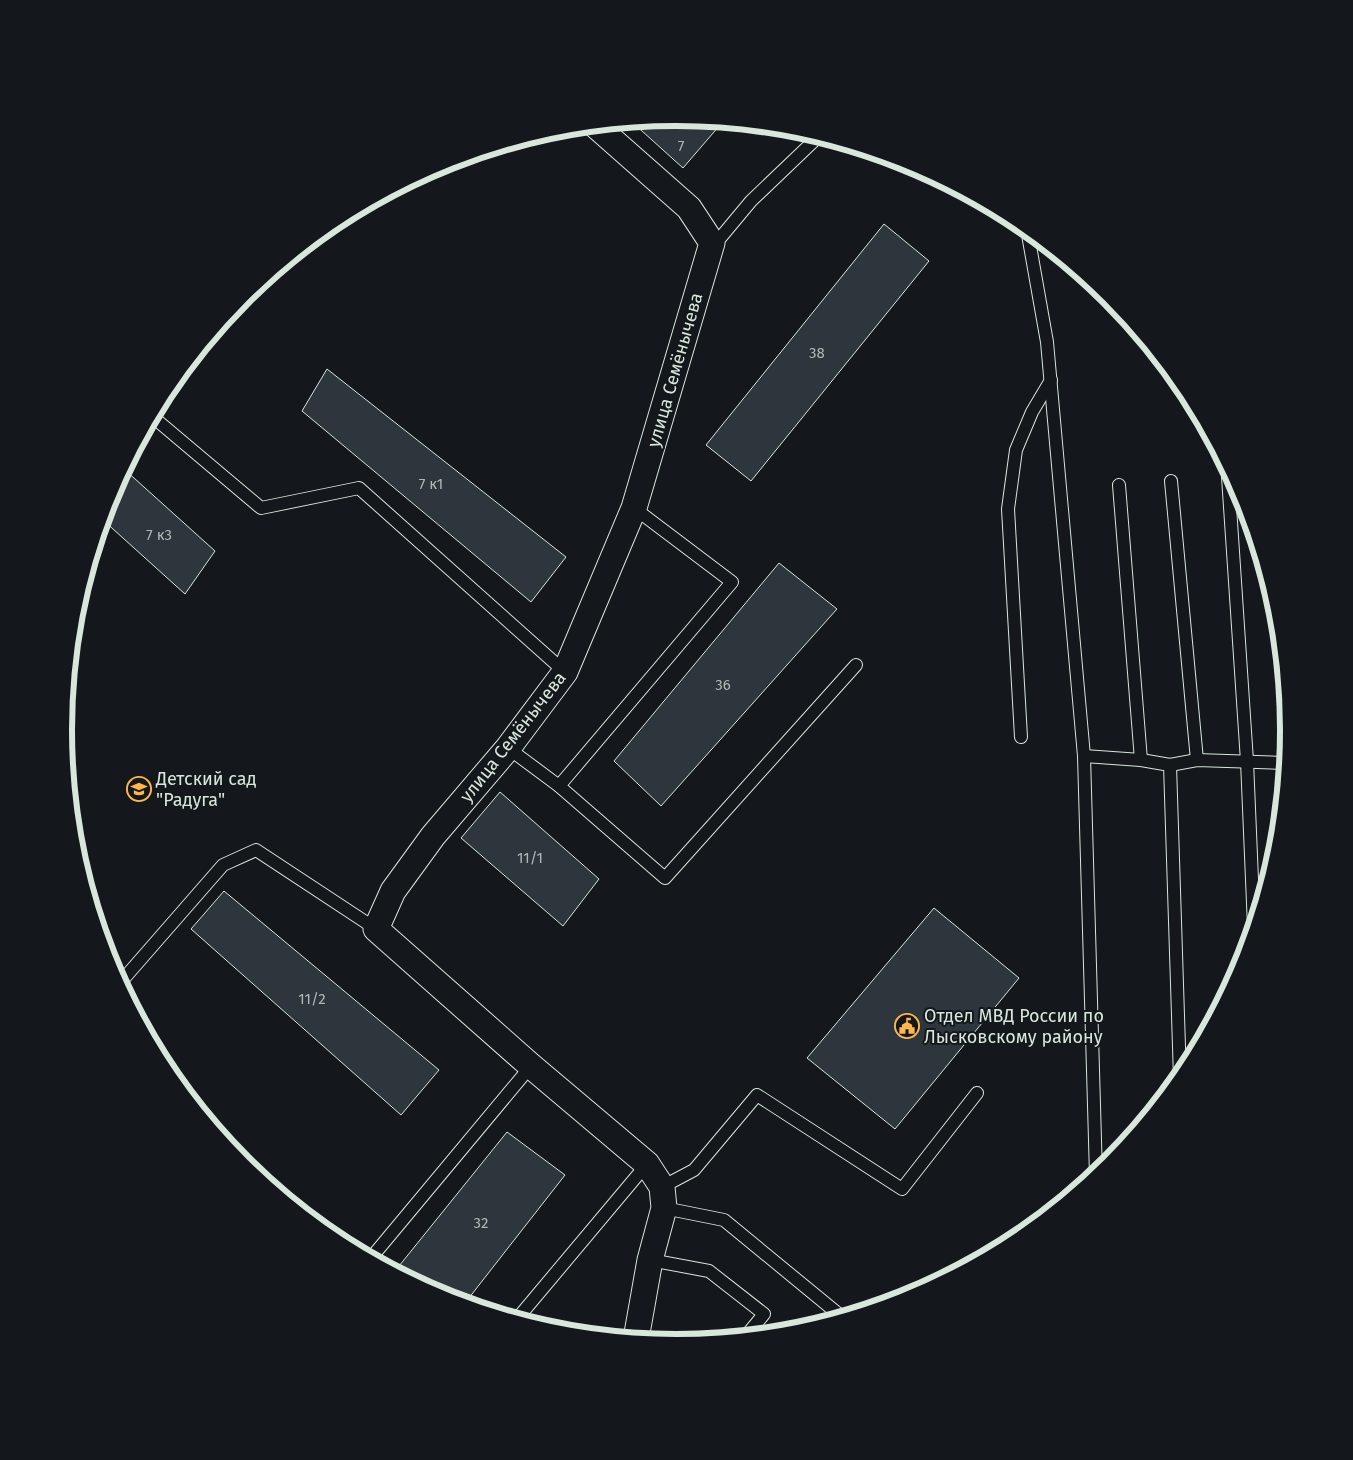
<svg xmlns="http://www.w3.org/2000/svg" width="1353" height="1460" font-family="'Fira Sans',sans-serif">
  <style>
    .building { fill: #2c363c; stroke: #d8e6dc }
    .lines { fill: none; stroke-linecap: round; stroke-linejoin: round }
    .service-casing { stroke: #d8e6dc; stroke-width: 14 }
    .minor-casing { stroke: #d8e6dc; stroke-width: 27 }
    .service { stroke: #14181c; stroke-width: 12 }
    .minor { stroke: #14181c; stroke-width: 25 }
    .labels { text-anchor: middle; stroke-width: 4; stroke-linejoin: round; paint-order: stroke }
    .number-label { font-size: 15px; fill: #adbab4 }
    .street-label { font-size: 18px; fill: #d8e6dc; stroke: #14181c }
    .poi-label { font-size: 18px; fill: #d8e6dc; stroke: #14181c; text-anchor: start }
    .rim { fill: none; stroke: #d8e6dc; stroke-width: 6 }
  </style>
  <rect width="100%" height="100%" fill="#14181c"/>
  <g class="building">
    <polygon points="677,117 715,121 720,125 683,168 632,122"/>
    <polygon points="884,224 929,261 751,481 706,445"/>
    <polygon points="327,369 566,557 531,602 302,411"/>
    <polygon points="124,469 215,551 185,594 103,520 111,495"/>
    <polygon points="779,563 837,609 661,806 614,761"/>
    <polygon points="500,792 599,879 563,926 461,838"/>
    <polygon points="224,891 439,1070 401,1115 191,929"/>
    <polygon points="934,908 1019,978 895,1129 807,1058"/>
    <polygon points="507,1132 565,1175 465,1303 442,1296 395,1271"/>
  </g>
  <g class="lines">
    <defs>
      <g id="service">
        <polyline points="1027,229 1047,342 1084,756 1096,1175"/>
        <polyline points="711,249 751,201 819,136"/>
        <polyline points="153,417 261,508 359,488 565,672"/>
        <polyline points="1228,477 1247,761 1254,927"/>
        <polyline points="1171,481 1197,760"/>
        <polyline points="1119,485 1141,760"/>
        <polyline points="1021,737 1008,509 1016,450 1032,412 1051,380"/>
        <polyline points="508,748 559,786 665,878 856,665"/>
        <polyline points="1084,756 1141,760 1170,765 1197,760 1286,763"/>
        <polyline points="1170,765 1180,1078"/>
        <polyline points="559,786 732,582 634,508"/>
        <polyline points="120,983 223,865 256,850 376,929"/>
        <polyline points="662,1187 694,1170 757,1095 902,1189 977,1093"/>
        <polyline points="664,1208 724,1220 842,1317"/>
        <polyline points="371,1258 531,1066"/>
        <polyline points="650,1260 709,1271 764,1314 746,1336"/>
        <polyline points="517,1319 647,1164"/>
      </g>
      <polyline id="minor" points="595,125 689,208 712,243 634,508 565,672 508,748 433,836 393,891 376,929 531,1066 647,1164 662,1187 664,1208 650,1260 636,1339"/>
    </defs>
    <use href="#service" class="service-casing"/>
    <use href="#minor" class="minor-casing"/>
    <use href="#service" class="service"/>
    <use href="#minor" class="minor"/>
  </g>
  <defs>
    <symbol id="school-ring" viewBox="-11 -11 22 22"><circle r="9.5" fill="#14181c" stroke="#ffb74d" stroke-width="1.5"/><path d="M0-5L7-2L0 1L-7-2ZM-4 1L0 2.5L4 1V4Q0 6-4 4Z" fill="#ffb74d"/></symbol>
    <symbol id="civic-ring" viewBox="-11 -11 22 22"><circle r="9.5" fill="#14181c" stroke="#ffb74d" stroke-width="1.5"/><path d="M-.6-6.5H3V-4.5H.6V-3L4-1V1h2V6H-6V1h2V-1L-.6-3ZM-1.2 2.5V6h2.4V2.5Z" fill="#ffb74d"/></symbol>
  </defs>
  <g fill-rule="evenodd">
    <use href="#school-ring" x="125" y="775" width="28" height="28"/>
    <use href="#civic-ring" x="893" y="1012" width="28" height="28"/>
  </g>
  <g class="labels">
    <g class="number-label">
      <text x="681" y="151">7</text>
      <text x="817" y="358">38</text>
      <text x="431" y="489">7 к1</text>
      <text x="159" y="540">7 к3</text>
      <text x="723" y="690">36</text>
      <text x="530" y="863">11/1</text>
      <text x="312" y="1004">11/2</text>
      <text x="481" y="1228">32</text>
    </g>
    <g class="street-label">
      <text transform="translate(675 370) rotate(-74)" y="6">улица Семёнычева</text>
      <text transform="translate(513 737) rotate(-52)" y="6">улица Семёнычева</text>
    </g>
    <g class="poi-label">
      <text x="156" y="785">Детский сад<tspan x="156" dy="21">"Радуга"</tspan></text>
      <text x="924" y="1022">Отдел МВД России по<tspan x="924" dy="21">Лысковскому району</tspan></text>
    </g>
  </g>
  <path d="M0 0H1353V1460H0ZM72 730a604 604 0 1 1 1208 0a604 604 0 1 1-1208 0Z" fill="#14181c" fill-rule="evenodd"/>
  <path class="rim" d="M72 730a604 604 0 1 1 1208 0a604 604 0 1 1-1208 0Z"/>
</svg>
